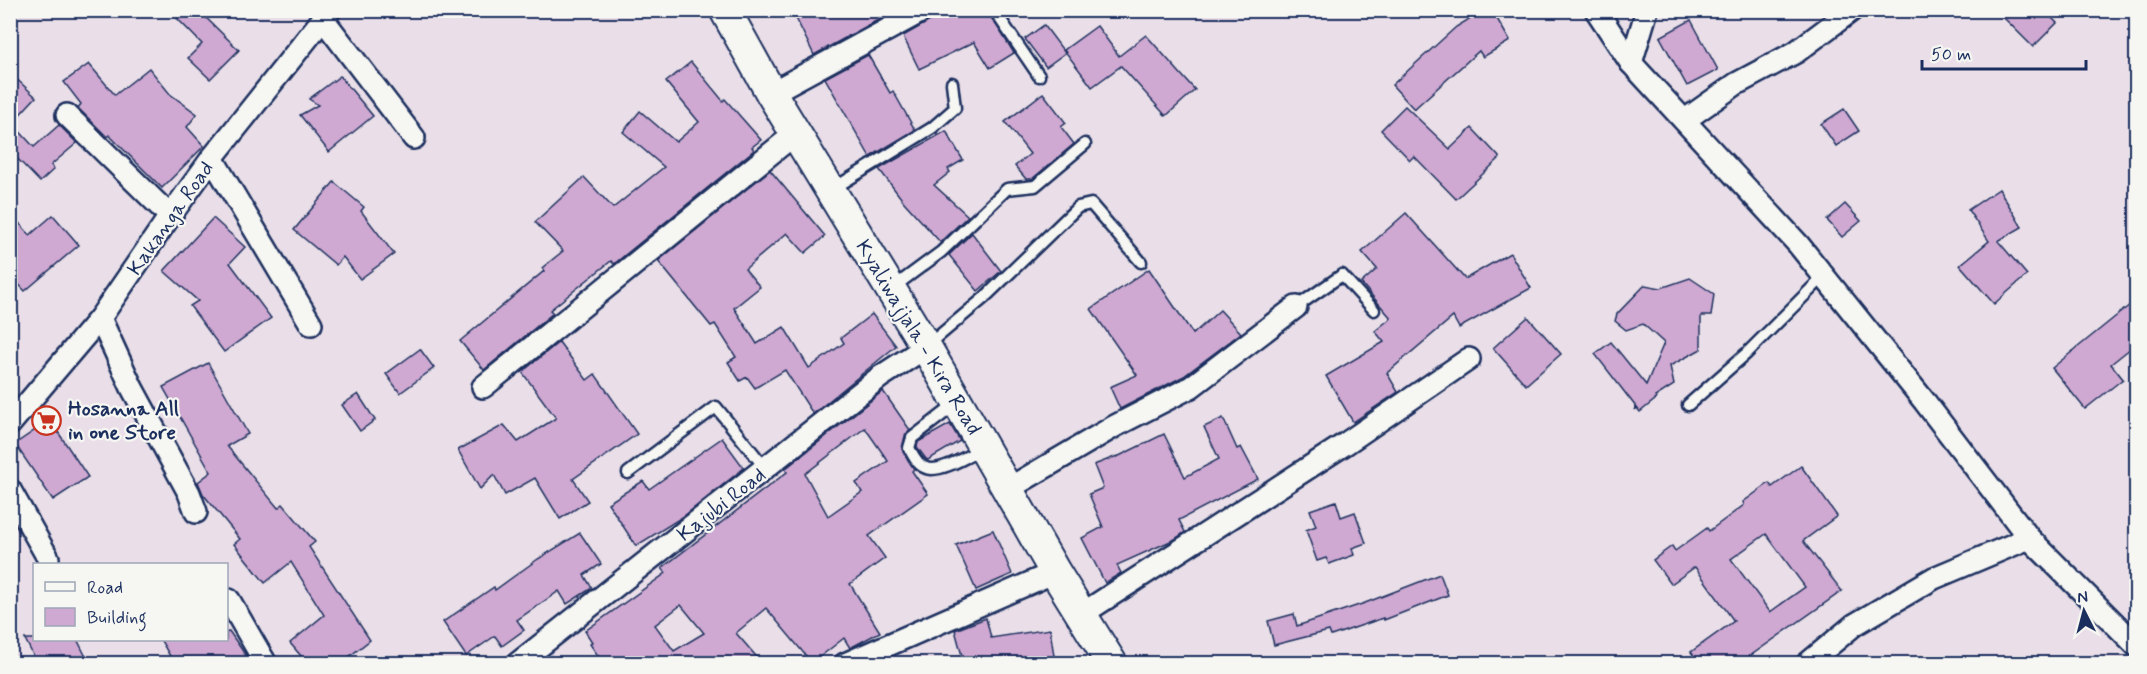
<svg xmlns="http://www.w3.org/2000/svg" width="2147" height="674" font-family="Mynerve,sans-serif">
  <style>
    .building { fill: #cfa9d1; stroke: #1b2f5e; stroke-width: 1.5; fill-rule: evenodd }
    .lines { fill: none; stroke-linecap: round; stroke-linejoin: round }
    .lane-casing { stroke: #1b2f5e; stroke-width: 15 }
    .street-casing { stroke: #1b2f5e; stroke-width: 26 }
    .secondary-casing { stroke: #1b2f5e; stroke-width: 34 }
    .lane { stroke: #f6f6f2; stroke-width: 10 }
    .street { stroke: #f6f6f2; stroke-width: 21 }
    .secondary { stroke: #f6f6f2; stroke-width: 30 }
    .labels { text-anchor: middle; stroke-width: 4.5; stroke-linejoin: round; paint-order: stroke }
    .street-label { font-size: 21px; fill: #1b2f5e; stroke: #f6f6f2 }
    .poi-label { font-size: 21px; font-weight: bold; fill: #1b2f5e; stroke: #f6f6f2; text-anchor: start }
  </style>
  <rect width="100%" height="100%" fill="#eadfe8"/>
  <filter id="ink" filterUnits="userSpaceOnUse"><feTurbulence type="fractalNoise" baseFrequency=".0167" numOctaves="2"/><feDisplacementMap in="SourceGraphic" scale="12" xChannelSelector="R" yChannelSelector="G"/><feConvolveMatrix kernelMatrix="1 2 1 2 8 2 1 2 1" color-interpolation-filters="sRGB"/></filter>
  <g filter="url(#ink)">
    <g class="building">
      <polygon points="169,10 198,10 239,50 210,79 188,58 202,44"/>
      <polygon points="792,10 896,10 814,55"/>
      <polygon points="942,10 987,10 1014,53 990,68 974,42 919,69 903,36 930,21 936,13"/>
      <polygon points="1484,10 1492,10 1510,41 1483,57 1479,51 1414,109 1392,85 1456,27"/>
      <polygon points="1996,10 2044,10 2057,23 2033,47"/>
      <polygon points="1691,20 1718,70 1687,86 1660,37"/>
      <polygon points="1044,25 1065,53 1046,67 1025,39"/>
      <polygon points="1097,26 1119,56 1146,35 1195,90 1166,116 1121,66 1092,87 1064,50"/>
      <polygon points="868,55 890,93 893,91 915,130 870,157 825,78"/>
      <polygon points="691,62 723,101 725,99 761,140 752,147 754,150 614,264 611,261 550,310 553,313 484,370 460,341 544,271 542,268 563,251 535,222 584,177 613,208 664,167 623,132 640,111 676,142 699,122 666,82"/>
      <polygon points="89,64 115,95 149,68 170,94 197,114 187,127 204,146 162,188 109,135 107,137 78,108 81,104 64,82"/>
      <polygon points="10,73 36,97 12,123 34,147 59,125 77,143 51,165 54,169 40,182 10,151"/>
      <polygon points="340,76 373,116 329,152 300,115 318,105 309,99"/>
      <polygon points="1043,93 1066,123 1061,127 1074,144 1032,179 1026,179 1015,166 1030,154 1005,122"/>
      <polygon points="1405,106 1450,149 1472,128 1500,158 1456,199 1414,156 1410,160 1381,130"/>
      <polygon points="1844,109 1859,131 1836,146 1821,124"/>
      <polygon points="946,131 963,160 948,169 950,172 934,185 968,216 940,242 904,202 879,169"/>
      <polygon points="770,170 825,236 805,253 787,233 745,269 760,287 734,308 757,344 784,327 809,368 844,343 841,338 872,314 896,346 813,414 785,370 755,388 747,377 740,381 728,362 736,357 715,324 711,326 658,261"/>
      <polygon points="334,182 364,207 361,211 394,254 360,279 343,257 336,265 294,230"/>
      <polygon points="1999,189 2022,227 1998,241 2027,275 1994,304 1960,265 1989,241 1968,210"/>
      <polygon points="1845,204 1861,221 1842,237 1827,220"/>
      <polygon points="10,213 30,235 53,215 79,245 25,291 10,275"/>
      <polygon points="1406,213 1465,279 1510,253 1531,288 1459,328 1453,317 1387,373 1398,392 1353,422 1326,376 1384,342 1375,331 1391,318 1361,283 1377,269 1362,252"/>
      <polygon points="213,218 245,247 230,263 271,318 224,352 190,306 198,301 164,271"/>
      <polygon points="972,233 1001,271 978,291 949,255"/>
      <polygon points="1149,269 1193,334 1220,310 1241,333 1184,376 1120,409 1110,387 1137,375 1091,309"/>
      <polygon points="1690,278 1714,294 1711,316 1701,316 1701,349 1670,366 1674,385 1655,397 1656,399 1640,412 1637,408 1635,410 1636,407 1595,354 1611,342 1646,385 1664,343 1643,324 1626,330 1615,321 1617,314 1645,285 1661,288"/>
      <polygon points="2136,300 2136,344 2111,364 2123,379 2085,409 2052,368"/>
      <polygon points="1528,317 1561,354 1526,385 1493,348"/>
      <polygon points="559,342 587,380 595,374 637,434 573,479 588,501 560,519 535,478 505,495 494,475 480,489 458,450 504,425 518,442 556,418 522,372"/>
      <polygon points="420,349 434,368 400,393 386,374"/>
      <polygon points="208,363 248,434 227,446 278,508 283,504 315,542 309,547 370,640 341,663 307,663 290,643 324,615 291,562 265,583 234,544 240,539 203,494 198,482 211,472 163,387"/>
      <path d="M 883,391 L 910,430 L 905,436 L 902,449 L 914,469 L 912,471 L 928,494 L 869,536 L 885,558 L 850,584 L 880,632 L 850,648 L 844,638 L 812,663 L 766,608 L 736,633 L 762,663 L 603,663 L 590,644 L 592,642 L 585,631 L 666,573 L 662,568 L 787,472 L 785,469 ZM 865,428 L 888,461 L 856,483 L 862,492 L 828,516 L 805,474 ZM 681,605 L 704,633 L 674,651 L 655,625 Z"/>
      <polygon points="358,394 375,420 360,431 342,405"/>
      <polygon points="1223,418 1237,449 1241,447 1258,479 1179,520 1185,532 1175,539 1117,565 1121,573 1105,583 1082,538 1103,527 1089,494 1103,488 1094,465 1117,456 1117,457 1164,434 1185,477 1219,459 1204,427"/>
      <polygon points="50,420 88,477 53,500 15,444"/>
      <polygon points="950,424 960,441 928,460 926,459 917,447 918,442"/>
      <polygon points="722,438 744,468 684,516 636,546 608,503 643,481 649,489"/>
      <path d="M 1801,466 L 1837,516 L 1803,541 L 1842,591 L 1740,663 L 1699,663 L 1691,652 L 1734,621 L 1695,567 L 1671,584 L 1653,560 L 1672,546 L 1675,551 L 1707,528 L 1709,531 L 1744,505 L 1743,502 L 1769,483 L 1772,487 ZM 1766,534 L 1805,587 L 1770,612 L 1731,559 Z"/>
      <polygon points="1336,501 1341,517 1355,512 1366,543 1352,548 1354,555 1329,564 1326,558 1317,561 1306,530 1316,526 1310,510"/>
      <polygon points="993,530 1012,574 976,590 956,545"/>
      <polygon points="580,533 601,564 584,575 592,588 567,604 559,591 517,620 524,630 502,646 495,636 466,656 443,622 494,587 495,590 538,559"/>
      <polygon points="1440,574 1448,595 1384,620 1383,618 1331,636 1329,631 1274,645 1268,621 1294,614 1297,626 1365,603"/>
      <polygon points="986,618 991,638 1050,629 1055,663 964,663 955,630"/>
      <polygon points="229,631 251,663 174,663 160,639 226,639 226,633"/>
      <polygon points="25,639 77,639 89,663 37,663"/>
    </g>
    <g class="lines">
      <defs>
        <g id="lane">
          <polyline points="994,10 1039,76"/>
          <polyline points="831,190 932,128 955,108 952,83"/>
          <polyline points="891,289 941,252 1007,189 1035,186 1085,144"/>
          <polyline points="1296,307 1342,275 1374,310"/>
          <polyline points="928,345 984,298 1078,207 1091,204 1141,262"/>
          <path d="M 956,404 L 912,438 L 909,448 C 913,455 917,464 924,467 C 937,475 968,456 981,449"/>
          <polyline points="1688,405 1747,353 1823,277"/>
          <polyline points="628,473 716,407 766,469"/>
        </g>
        <g id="street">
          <polyline points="1596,10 1631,63 1798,244 1925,402 2029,538 2136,645"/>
          <polyline points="323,19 414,138"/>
          <polyline points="1631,63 1647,10"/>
          <polyline points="771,93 924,10"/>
          <polyline points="67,115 170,216"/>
          <polyline points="1685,120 1736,84 1796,52 1852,10"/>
          <polyline points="212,158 311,324"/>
          <polyline points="100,318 132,388 189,493 196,512"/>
          <polyline points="483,387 796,133"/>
          <polyline points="10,424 100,318 170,216 212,158 330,10"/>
          <polyline points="1008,489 1115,426 1191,387 1296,307"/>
          <polyline points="10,490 48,558"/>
          <polyline points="229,600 266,664"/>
          <polyline points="1082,614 1345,444 1469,359"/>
          <polyline points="517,664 880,377 926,347"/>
          <polyline points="845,664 1055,572"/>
          <polyline points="1807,664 1854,625 1934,578 2029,538"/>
        </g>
        <polyline id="secondary" points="725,10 771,93 926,347 1055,572 1112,664"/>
      </defs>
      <use href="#lane" class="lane-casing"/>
      <use href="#street" class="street-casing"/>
      <use href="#secondary" class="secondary-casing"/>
      <use href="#lane" class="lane"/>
      <use href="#street" class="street"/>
      <use href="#secondary" class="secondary"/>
    </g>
  </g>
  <defs>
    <symbol id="supermarket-ring" viewBox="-11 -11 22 22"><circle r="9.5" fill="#f6f6f2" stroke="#c8321e" stroke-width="1.5"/><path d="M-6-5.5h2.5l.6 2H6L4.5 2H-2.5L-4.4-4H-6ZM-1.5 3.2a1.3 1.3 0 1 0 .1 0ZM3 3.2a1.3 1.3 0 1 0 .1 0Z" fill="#c8321e"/></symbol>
  </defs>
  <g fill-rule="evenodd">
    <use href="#supermarket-ring" x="30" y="404" width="33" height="33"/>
  </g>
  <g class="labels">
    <g class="street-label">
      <text transform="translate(170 218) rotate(-55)" y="7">Kakanga Road</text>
      <text transform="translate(919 337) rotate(59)" y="7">Kyaliwajjala - Kira Road</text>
      <text transform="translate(721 504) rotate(-38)" y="7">Kajubi Road</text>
    </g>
    <g class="poi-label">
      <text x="68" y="415">Hosanna All<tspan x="68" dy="24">in one Store</tspan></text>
    </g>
  </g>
  <rect width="2147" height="674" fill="none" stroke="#f6f6f2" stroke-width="36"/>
  <rect x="18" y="18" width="2111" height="638" fill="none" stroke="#1b2f5e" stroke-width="2" filter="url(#ink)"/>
  <rect x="33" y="563" width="195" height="78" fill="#f6f6f2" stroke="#9ea6b7" stroke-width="1.5"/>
  <rect x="45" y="582" width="30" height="9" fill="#f6f6f2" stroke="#9ea6b7" stroke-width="1.5"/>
  <text x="87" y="593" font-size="18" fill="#1b2f5e">Road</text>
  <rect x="45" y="608" width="30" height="18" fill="#cfa9d1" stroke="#9ea6b7" stroke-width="1.5"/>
  <text x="87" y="623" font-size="18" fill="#1b2f5e">Building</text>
  <g transform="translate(2084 611) rotate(354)" stroke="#f6f6f2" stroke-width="4.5" paint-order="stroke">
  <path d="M0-4.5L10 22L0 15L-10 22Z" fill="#1b2f5e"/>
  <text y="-9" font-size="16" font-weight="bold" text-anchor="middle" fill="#1b2f5e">N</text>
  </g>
  <path d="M1922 60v9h164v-9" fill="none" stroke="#1b2f5e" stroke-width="3"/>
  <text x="1931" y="60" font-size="18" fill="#1b2f5e" stroke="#f6f6f2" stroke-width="4.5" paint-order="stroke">50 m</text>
</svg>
